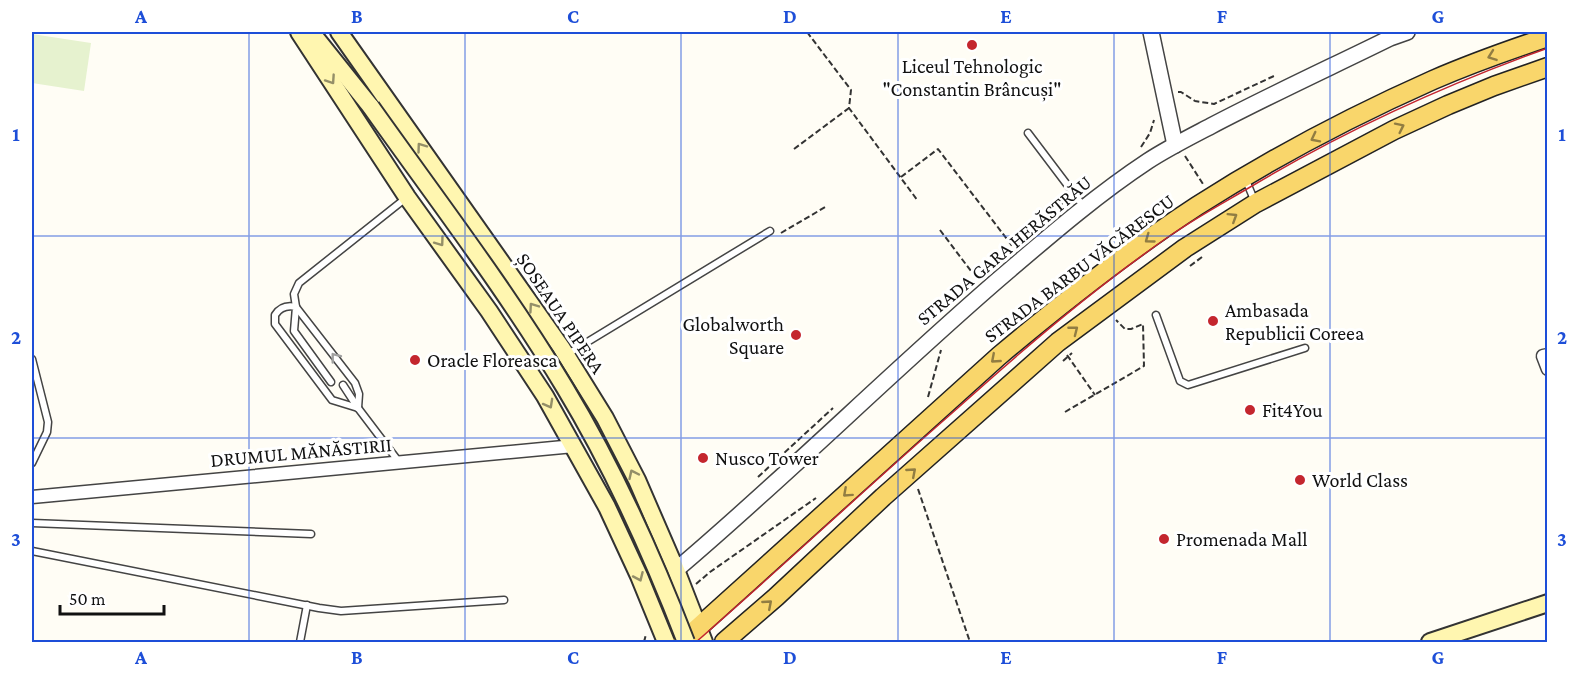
<svg xmlns="http://www.w3.org/2000/svg" width="1579" height="674" font-family="'Crimson Pro',serif">
  <style>
    .pitch { fill: #e6f2cf }
    .lines { fill: none; stroke-linecap: round; stroke-linejoin: round }
    .service-casing { stroke: #444; stroke-width: 9 }
    .minor-casing { stroke: #444; stroke-width: 15 }
    .tertiary-casing { stroke: #444; stroke-width: 18 }
    .secondary-casing { stroke: #333; stroke-width: 20 }
    .primary-casing { stroke: #222; stroke-width: 21 }
    .path { stroke: #333; stroke-width: 2; stroke-dasharray: 6 3; stroke-linecap: butt }
    .service { stroke: #fff; stroke-width: 6 }
    .minor { stroke: #fff; stroke-width: 12 }
    .tertiary { stroke: #fff; stroke-width: 15 }
    .secondary { stroke: #fff6b0; stroke-width: 16 }
    .primary { stroke: #f9d66b; stroke-width: 18 }
    .tram { stroke: #c4262e; stroke-width: 1.5 }
    .secondary-bridge-casing { stroke: #333; stroke-width: 20; stroke-linecap: butt }
    .secondary-bridge { stroke: #fff6b0; stroke-width: 16 }
    .oneway { stroke: #917d42 }
    .oneway2 { stroke: #948f68 }
    .oneway3 { stroke: #a0a0a0 }
    .grid { fill: none; stroke: #1d4ed8; stroke-width: 1.5; stroke-opacity: 0.55 }
    .poi-dot { fill: #c4262e; stroke: #fff; stroke-width: 2 }
    .labels { text-anchor: middle; stroke-width: 6; stroke-linejoin: round; paint-order: stroke }
    .poi-label { font-size: 20px; fill: #111; stroke: #fff; text-anchor: start }
    .street-label { font-size: 20px; fill: #111; stroke: #fff }
    .neatline { fill: none; stroke: #1d4ed8; stroke-width: 2 }
    .grid-label { font-size: 20px; text-anchor: middle; font-weight: bold; fill: #1d4ed8 }
  </style>
  <rect width="100%" height="100%" fill="#fffdf5"/>
  <polygon class="pitch" points="32,34 91,43 84,91 32,83"/>
  <g class="lines">
    <defs>
      <g id="service">
        <polyline points="1028,133 1084,207"/>
        <polyline points="1245,178 1255,202"/>
        <polyline points="1156,315 1180,381 1188,385 1305,348"/>
        <polyline points="566,355 770,231"/>
        <polyline points="32,359 48,422 47,432 32,463"/>
        <path d="M 331,382 L 294,331 L 296,307 C 287,305 280,307 275,315 L 275,324 L 332,400 L 358,408"/>
        <polyline points="343,385 358,408 399,462"/>
        <polyline points="358,408 359,394 355,383 296,307 294,294 299,283 406,198"/>
        <polyline points="32,523 311,534"/>
        <polyline points="32,551 319,608 341,611 504,600"/>
        <polyline points="300,642 307,605"/>
      </g>
      <g id="minor">
        <polyline points="1548,355 1543,356 1548,369"/>
        <polyline points="32,497 574,446"/>
      </g>
      <g id="tertiary">
        <polyline points="1151,32 1175,145"/>
        <path d="M 676,570 C 787,476 889,374 999,279 C 1047,238 1095,196 1148,161 C 1168,148 1190,137 1211,126 C 1270,95 1331,67 1390,38 L 1407,32"/>
      </g>
      <g id="secondary">
        <polyline points="299,32 407,197 489,311 545,396 607,507 639,576 666,642"/>
        <polyline points="311,32 371,107"/>
        <polyline points="339,32 561,347 605,418 637,480 676,570 704,642"/>
        <polyline points="1430,642 1548,603"/>
      </g>
      <g id="primary">
        <path d="M 682,642 L 999,356 C 1062,303 1128,251 1197,206 C 1272,158 1352,116 1433,80 C 1470,64 1509,50 1548,37"/>
        <polyline points="724,642 776,597 883,497 1058,342 1185,248 1256,203 1394,130 1448,105 1494,86 1548,67"/>
      </g>
    </defs>
    <use href="#service" class="service-casing"/>
    <use href="#minor" class="minor-casing"/>
    <use href="#tertiary" class="tertiary-casing"/>
    <use href="#secondary" class="secondary-casing"/>
    <use href="#primary" class="primary-casing"/>
    <g class="path">
      <polyline points="807,32 851,90 849,108 918,201"/>
      <polyline points="1178,92 1181,92 1195,101 1214,104 1276,75"/>
      <polyline points="1141,147 1150,133 1154,120"/>
      <polyline points="794,149 849,108"/>
      <polyline points="1185,156 1203,184"/>
      <polyline points="901,177 938,149 1013,247"/>
      <polyline points="1046,218 1066,200"/>
      <polyline points="940,230 977,279"/>
      <polyline points="781,233 827,206"/>
      <polyline points="1190,266 1202,257"/>
      <polyline points="1067,355 1095,395"/>
      <polyline points="1063,361 1072,353"/>
      <polyline points="928,397 941,350"/>
      <polyline points="1065,412 1144,366 1143,324 1131,329 1125,329 1116,320"/>
      <polyline points="758,477 833,408"/>
      <polyline points="918,489 970,642"/>
      <polyline points="696,584 710,572 816,498"/>
      <polyline points="644,642 646,634"/>
    </g>
    <use href="#service" class="service"/>
    <use href="#minor" class="minor"/>
    <use href="#tertiary" class="tertiary"/>
    <use href="#secondary" class="secondary"/>
    <use href="#primary" class="primary"/>
    <path class="tram" d="M 696,642 C 782,567 865,489 951,414 C 1021,351 1093,289 1171,235 C 1197,217 1225,202 1252,186 C 1346,130 1445,85 1548,48"/>
    <defs>
      <path id="secondary-bridge" d="M 371,107 C 437,200 507,291 565,388 C 614,469 652,554 686,642"/>
    </defs>
    <use href="#secondary-bridge" class="secondary-bridge-casing"/>
    <use href="#secondary-bridge" class="secondary-bridge"/>
  </g>
  <defs><path id="oneway-chevron" d="M-2-3.5L2.5 0L-2 3.5" fill="none" stroke-width="1.6" stroke-linecap="round" stroke-linejoin="round" transform="scale(1.5)"/></defs>
  <g class="oneway">
    <use href="#oneway-chevron" transform="translate(1492 56) rotate(160)"/>
    <use href="#oneway-chevron" transform="translate(1400 127) rotate(-26)"/>
    <use href="#oneway-chevron" transform="translate(1315 138) rotate(153)"/>
    <use href="#oneway-chevron" transform="translate(1233 217) rotate(-32)"/>
    <use href="#oneway-chevron" transform="translate(1149 239) rotate(144)"/>
    <use href="#oneway-chevron" transform="translate(1074 330) rotate(-38)"/>
    <use href="#oneway-chevron" transform="translate(995 359) rotate(139)"/>
    <use href="#oneway-chevron" transform="translate(912 472) rotate(-41)"/>
    <use href="#oneway-chevron" transform="translate(847 493) rotate(138)"/>
    <use href="#oneway-chevron" transform="translate(768 604) rotate(-41)"/>
  </g>
  <g class="oneway2">
    <use href="#oneway-chevron" transform="translate(331 80) rotate(56)"/>
    <use href="#oneway-chevron" transform="translate(421 147) rotate(-126)"/>
    <use href="#oneway-chevron" transform="translate(440 242) rotate(54)"/>
    <use href="#oneway-chevron" transform="translate(533 307) rotate(-125)"/>
    <use href="#oneway-chevron" transform="translate(549 404) rotate(61)"/>
    <use href="#oneway-chevron" transform="translate(633 474) rotate(-115)"/>
    <use href="#oneway-chevron" transform="translate(639 577) rotate(66)"/>
  </g>
  <use class="oneway3" href="#oneway-chevron" transform="translate(335 357) rotate(-128)"/>
  <path class="grid" d="M 249,32 L 249,642M 465,32 L 465,642M 681,32 L 681,642M 898,32 L 898,642M 1114,32 L 1114,642M 1330,32 L 1330,642M 32,236 L 1548,236M 32,438 L 1548,438"/>
  <g class="poi-dot">
    <circle cx="972" cy="45" r="6"/>
    <circle cx="1213" cy="321" r="6"/>
    <circle cx="796" cy="335" r="6"/>
    <circle cx="415" cy="360" r="6"/>
    <circle cx="1250" cy="410" r="6"/>
    <circle cx="703" cy="458" r="6"/>
    <circle cx="1300" cy="480" r="6"/>
    <circle cx="1164" cy="539" r="6"/>
  </g>
  <g class="labels">
    <g class="poi-label">
      <text x="972" y="73" text-anchor="middle">Liceul Tehnologic<tspan x="972" dy="23">"Constantin Brâncuși"</tspan></text>
      <text x="1225" y="317">Ambasada<tspan x="1225" dy="23">Republicii Coreea</tspan></text>
      <text x="784" y="331" text-anchor="end">Globalworth<tspan x="784" dy="23">Square</tspan></text>
      <text x="427" y="367">Oracle Floreasca</text>
      <text x="1262" y="417">Fit4You</text>
      <text x="715" y="465">Nusco Tower</text>
      <text x="1312" y="487">World Class</text>
      <text x="1176" y="546">Promenada Mall</text>
    </g>
    <g class="street-label">
      <text transform="translate(1004 250) rotate(-40)" y="7">STRADA GARA HERĂSTRĂU</text>
      <text transform="translate(1079 268) rotate(-37)" y="7">STRADA BARBU VĂCĂRESCU</text>
      <text transform="translate(561 313) rotate(56)" y="7">ȘOSEAUA PIPERA</text>
      <text transform="translate(301 452) rotate(-5)" y="7">DRUMUL MĂNĂSTIRII</text>
    </g>
  </g>
  <rect width="1579" height="674" fill="none" stroke="#ffffff" stroke-width="66"/>
  <path d="M60 605v9h104v-9" fill="none" stroke="#111111" stroke-width="3"/>
  <text x="69" y="605" font-size="18" fill="#111111" stroke="#ffffff" stroke-width="4.5" paint-order="stroke">50 m</text>
  <rect x="33" y="33" width="1513" height="608" class="neatline"/>
  <g class="grid-label">
    <text x="141" y="23">A</text>
    <text x="357" y="23">B</text>
    <text x="573" y="23">C</text>
    <text x="790" y="23">D</text>
    <text x="1006" y="23">E</text>
    <text x="1222" y="23">F</text>
    <text x="1438" y="23">G</text>
    <text x="16" y="141">1</text>
    <text x="1562" y="141">1</text>
    <text x="16" y="344">2</text>
    <text x="1562" y="344">2</text>
    <text x="16" y="546">3</text>
    <text x="1562" y="546">3</text>
    <text x="141" y="664">A</text>
    <text x="357" y="664">B</text>
    <text x="573" y="664">C</text>
    <text x="790" y="664">D</text>
    <text x="1006" y="664">E</text>
    <text x="1222" y="664">F</text>
    <text x="1438" y="664">G</text>
  </g>
</svg>
